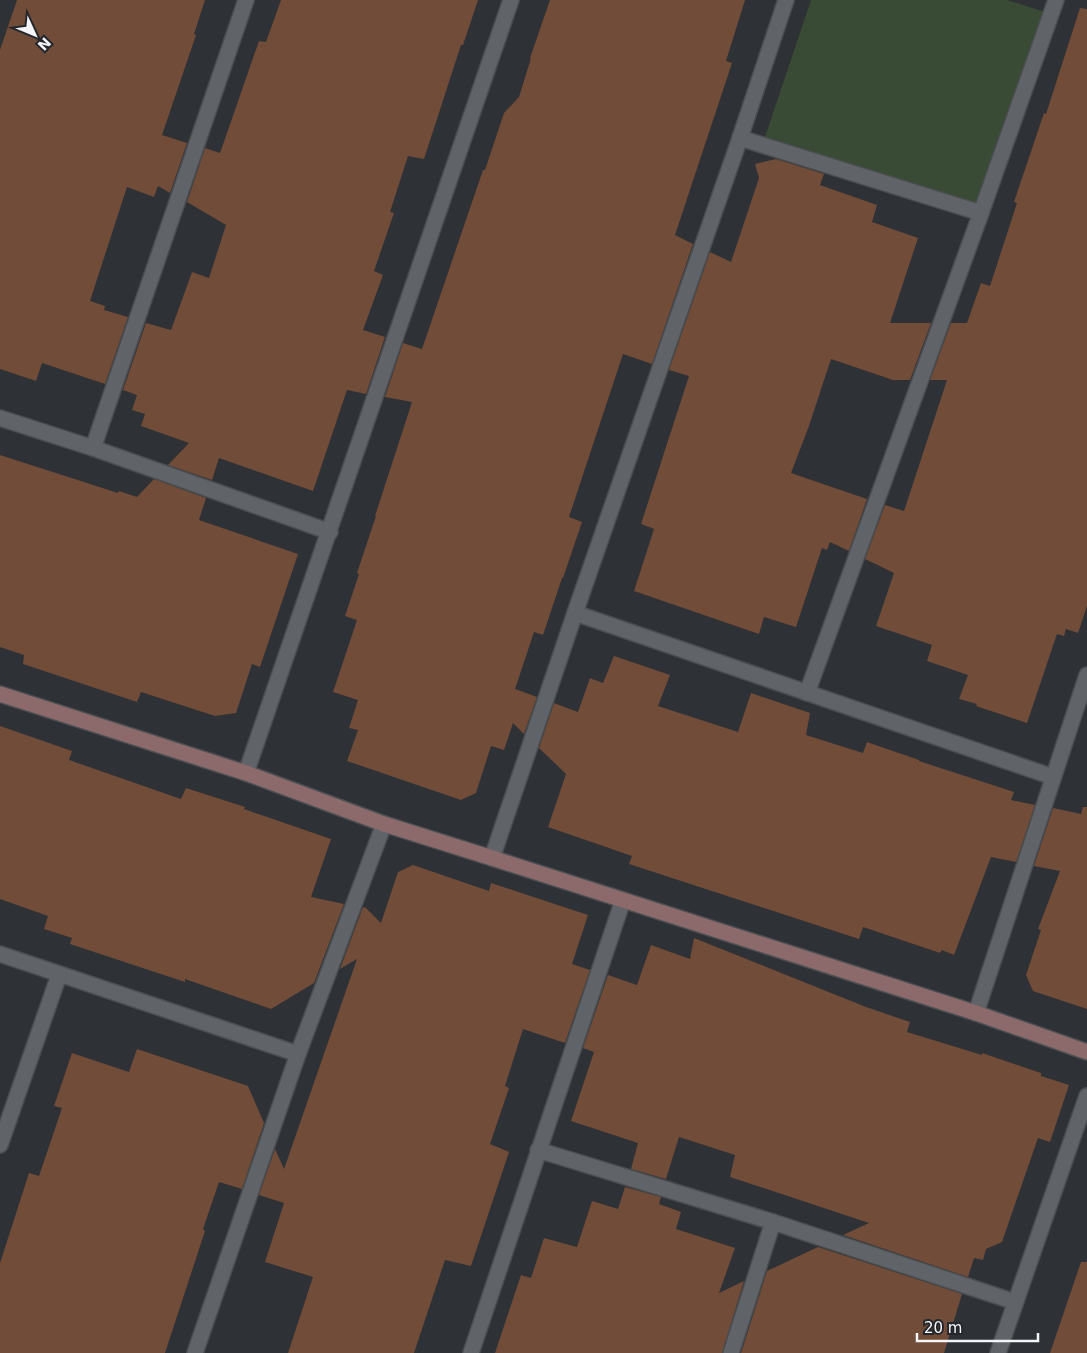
<svg xmlns="http://www.w3.org/2000/svg" width="1087" height="1353" font-family="'DejaVu Sans',sans-serif">
  <style>
    .green { fill: #394b34 }
    .building { fill: #704c39 }
    .lines { fill: none; stroke-linecap: round; stroke-linejoin: round }
    .street-casing { stroke: #4b4e51; stroke-width: 18 }
    .secondary-casing { stroke: #4b4e51; stroke-width: 18 }
    .street { stroke: #606368; stroke-width: 15 }
    .secondary { stroke: #8c6a6b; stroke-width: 15 }
  </style>
  <rect width="100%" height="100%" fill="#2e3135"/>
  <polygon class="green" points="811,0 1007,0 1051,14 987,211 764,140"/>
  <g class="building">
    <polygon points="17,0 205,0 194,34 196,35 162,135 187,143 170,193 158,186 154,197 127,187 90,301 105,306 104,310 128,317 105,384 42,363 36,381 0,369 0,50"/>
    <polygon points="281,0 478,0 463,45 461,45 424,159 408,156 390,212 394,213 374,271 383,275 363,330 385,337 366,394 347,390 313,491 219,458 212,480 168,465 189,443 141,426 145,414 132,410 137,395 123,390 146,323 171,330 192,272 209,278 226,225 187,202 205,148 220,153 259,41 266,42"/>
    <polygon points="550,0 745,0 726,61 732,63 675,235 693,244 652,364 623,354 569,517 582,522 563,578 562,578 543,635 534,632 515,689 537,697 524,734 513,723 504,750 491,746 476,793 461,800 347,761 358,730 349,728 358,700 333,692 357,620 345,616 359,574 357,573 376,516 375,516 412,402 385,397 403,343 422,349 483,170 485,170 504,113 519,97 531,58 530,58"/>
    <polygon points="1080,8 1087,9 1087,606 1078,633 1066,629 1064,636 1057,634 1027,723 976,706 977,704 959,699 968,675 927,661 932,645 876,626 894,573 865,559 885,505 904,511 947,380 930,380 951,323 967,323 981,283 990,286 1017,203 1014,202 1044,113 1046,114"/>
    <polygon points="776,159 824,174 820,185 877,205 872,222 918,238 890,323 931,323 910,380 893,380 831,359 809,426 791,473 867,499 849,551 830,542 827,550 822,548 796,627 764,617 759,634 634,591 654,529 641,524 689,376 669,370 710,252 731,262 759,178 755,164"/>
    <polygon points="0,455 118,493 119,491 137,497 154,479 206,498 199,520 298,554 260,667 252,664 236,713 215,716 141,692 137,702 23,664 24,655 0,647"/>
    <polygon points="614,656 670,675 658,706 738,732 751,693 810,713 806,735 863,753 867,742 919,760 919,761 1014,792 1011,800 1035,805 1016,862 991,857 954,955 942,950 940,953 863,927 859,939 629,864 632,856 548,827 566,774 539,748 554,703 578,712 590,678 603,683"/>
    <polygon points="0,726 72,751 69,760 181,799 186,788 245,807 244,809 331,839 311,897 344,904 314,983 271,1009 185,979 185,982 70,944 72,938 44,929 48,916 0,899"/>
    <polygon points="1083,807 1087,807 1087,1009 1033,991 1026,975 1041,930 1038,929 1060,871 1034,866 1053,808 1081,814"/>
    <polygon points="413,865 489,891 491,883 588,915 572,964 590,970 565,1043 523,1029 505,1086 509,1088 490,1144 509,1152 471,1266 445,1260 414,1353 288,1353 313,1277 265,1262 284,1203 259,1195 275,1149 284,1169 357,959 340,969 363,907 366,908 381,923 398,872"/>
    <polygon points="694,938 866,1007 910,1022 907,1032 982,1055 982,1053 1041,1073 1041,1076 1069,1085 1050,1142 1038,1138 1002,1242 986,1249 983,1260 974,1258 968,1277 843,1235 869,1223 730,1177 735,1155 679,1137 666,1179 631,1169 638,1143 571,1121 594,1052 583,1048 608,975 637,985 651,945 690,959"/>
    <polygon points="137,1049 248,1086 264,1123 242,1189 219,1182 203,1229 205,1231 165,1353 0,1353 0,1263 29,1173 39,1176 62,1108 54,1106 72,1053 129,1072"/>
    <polygon points="625,1187 661,1197 659,1204 681,1212 676,1229 735,1248 719,1293 744,1281 722,1353 495,1353 521,1275 531,1278 544,1238 577,1247 592,1201 618,1209"/>
    <polygon points="818,1247 962,1294 944,1353 741,1353 767,1271"/>
    <polygon points="1081,1262 1087,1262 1087,1353 1050,1353"/>
  </g>
  <g class="lines">
    <defs>
      <g id="street">
        <polyline points="740,138 981,213"/>
        <polyline points="0,418 93,448 330,532"/>
        <polyline points="93,448 246,0"/>
        <polyline points="575,613 1053,777"/>
        <polyline points="807,693 981,213 1056,0"/>
        <polyline points="246,773 511,0"/>
        <polyline points="492,858 575,613 740,138 786,0"/>
        <polyline points="0,954 298,1054"/>
        <polyline points="976,1013 1087,675"/>
        <polyline points="0,1145 59,975"/>
        <polyline points="538,1150 773,1222 1015,1302"/>
        <polyline points="195,1353 298,1054 384,824"/>
        <polyline points="471,1353 623,900"/>
        <polyline points="731,1353 773,1222"/>
        <polyline points="998,1353 1087,1096"/>
      </g>
      <polyline id="secondary" points="0,694 246,773 384,824 492,858 976,1013 1087,1052"/>
    </defs>
    <use href="#street" class="street-casing"/>
    <use href="#secondary" class="secondary-casing"/>
    <use href="#street" class="street"/>
    <use href="#secondary" class="secondary"/>
  </g>
  <g transform="translate(35 35) rotate(134)" stroke="#24272b" stroke-width="4" paint-order="stroke">
  <path d="M0-4L9 19L0 12L-9 19Z" fill="#f3f5f8"/>
  <text y="-8" font-size="14" font-weight="bold" text-anchor="middle" fill="#f3f5f8">N</text>
  </g>
  <path d="M917 1333v8h121v-8" fill="none" stroke="#f3f5f8" stroke-width="2.5"/>
  <text x="924" y="1333" font-size="15" fill="#f3f5f8" stroke="#24272b" stroke-width="4" paint-order="stroke">20 m</text>
</svg>
